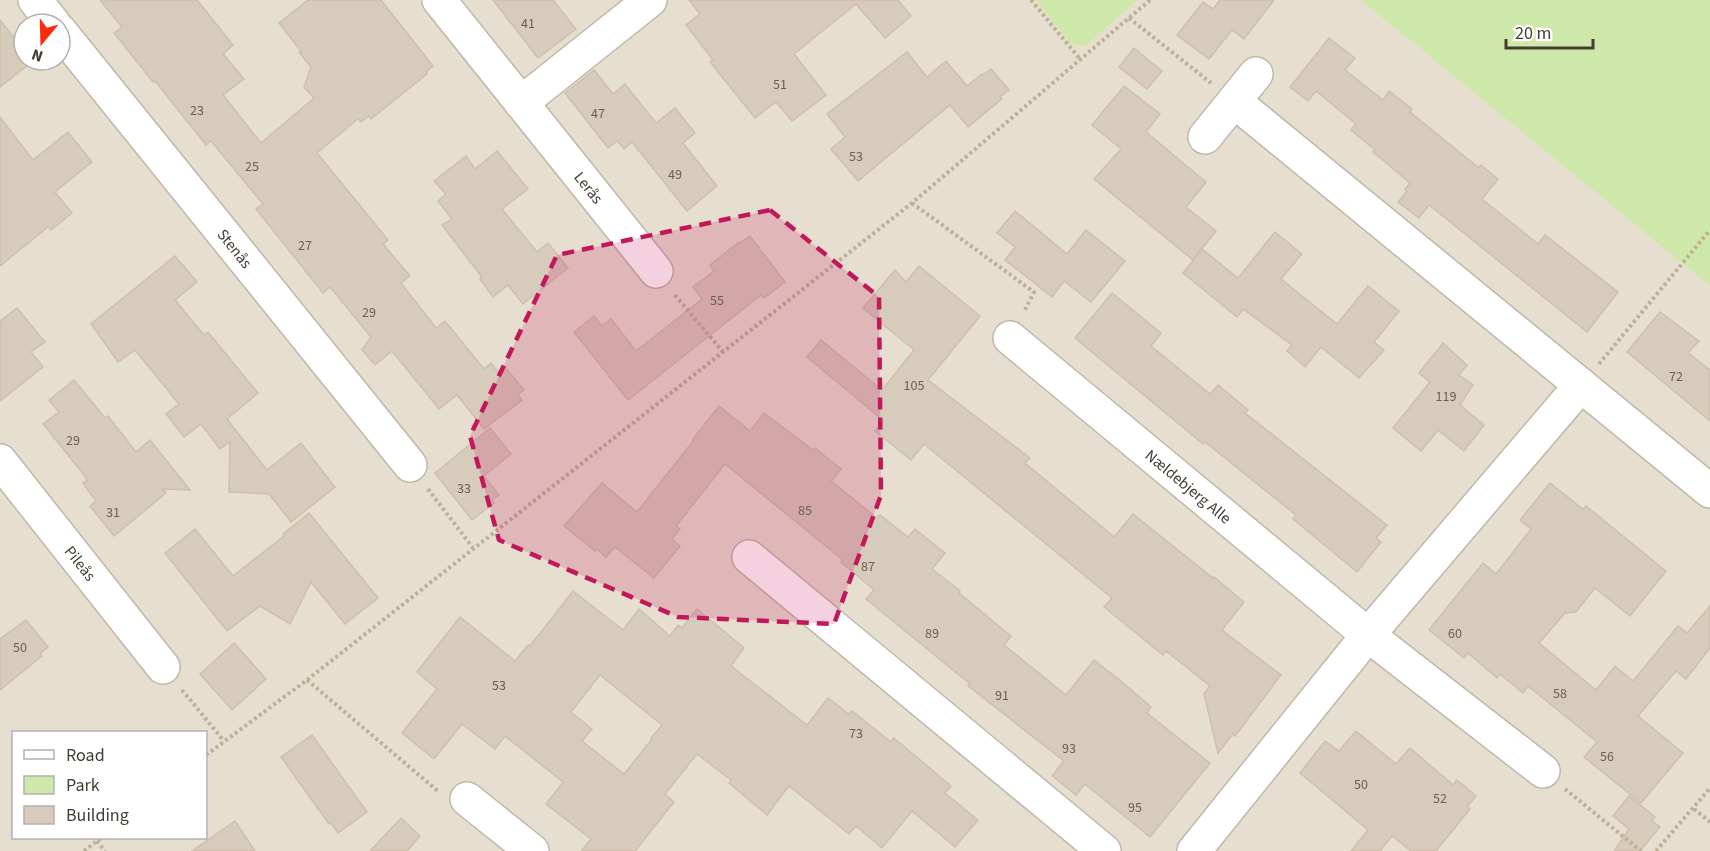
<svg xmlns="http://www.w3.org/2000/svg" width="1710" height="851" font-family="'Source Sans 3',sans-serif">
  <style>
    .residential { fill: #e6dfd0; fill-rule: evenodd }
    .green { fill: #cee8a9 }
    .building { fill: #d7cbbb; stroke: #cfbfab; stroke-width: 1.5; fill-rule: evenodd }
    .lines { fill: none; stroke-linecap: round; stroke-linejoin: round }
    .minor-casing { stroke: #c0b7a8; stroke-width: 36 }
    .path { stroke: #c0af96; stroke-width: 4; stroke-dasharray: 3 3; stroke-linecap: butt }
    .minor { stroke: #fff; stroke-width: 33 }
    .marked { fill: #c2185b; fill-opacity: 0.2; stroke: #c2185b; stroke-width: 4.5; stroke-dasharray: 12 8; stroke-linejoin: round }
    .labels { text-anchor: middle; stroke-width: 5; stroke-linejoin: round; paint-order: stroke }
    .number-label { font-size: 14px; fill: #696055 }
    .street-label { font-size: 16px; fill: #443c33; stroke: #fff }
  </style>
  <rect width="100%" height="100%" fill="#f2ede2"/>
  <path class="residential" d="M 0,0 L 1710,0 L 1710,851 L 0,851 ZM 24,24 L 60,24 L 60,60 L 24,60 ZM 14,732 L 206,732 L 206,838 L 14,838 Z"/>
  <g class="green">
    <polygon points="1036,0 1137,0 1086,46 1071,44"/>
    <polygon points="1361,0 1710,0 1710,286"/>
  </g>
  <g class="building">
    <polygon points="100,0 197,0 233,45 223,54 244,79 223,95 261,143 314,98 304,87 311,67 299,52 301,51 279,23 308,0 381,0 433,66 426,72 427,74 371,119 369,116 361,122 358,119 317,153 388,240 383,244 410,276 401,283 436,328 445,321 484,369 491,363 498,372 505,367 524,390 518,394 522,400 484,429 457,395 439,409 392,351 375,365 362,350 371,337 330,287 323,293 256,209 263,204 211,141 206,145 155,81 153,82 114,33 122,27"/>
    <polygon points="493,0 553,0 576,29 538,58"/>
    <polygon points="689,0 898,0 911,16 885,38 856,4 794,54 826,95 792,121 776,102 755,118 710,62 713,60 686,25 700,14"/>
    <polygon points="1220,0 1274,0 1244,39 1232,30 1209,59 1177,35 1203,2 1213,9"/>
    <polygon points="0,20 24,50 24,60 33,61 0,87"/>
    <polygon points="1329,38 1355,58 1345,70 1383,100 1389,91 1412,109 1410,112 1479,168 1481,165 1498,179 1482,199 1538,244 1545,235 1618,292 1587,332 1429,205 1419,218 1398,202 1407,191 1405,189 1410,183 1373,152 1375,150 1351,130 1356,124 1316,91 1308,101 1290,87"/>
    <polygon points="1134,48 1162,71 1147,89 1119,67"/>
    <polygon points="907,52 927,77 946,61 967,86 982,74 983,75 991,69 1009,90 1000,97 1002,99 968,127 950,105 858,181 831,149 845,137 827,114"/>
    <polygon points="594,70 613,94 625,84 656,123 675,108 695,133 683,143 717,186 687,211 632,142 624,149 617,141 608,148 565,93"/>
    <polygon points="1124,86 1160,114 1146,132 1206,182 1186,207 1216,231 1193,260 1094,179 1121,149 1092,125"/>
    <polygon points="0,117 33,160 68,132 92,162 55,192 72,213 51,230 48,227 0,266"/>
    <polygon points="497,151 528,189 502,209 537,252 548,243 568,268 523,304 508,285 493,297 480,279 481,276 442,225 452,219 438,201 444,196 445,193 434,181 466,156 475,169"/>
    <polygon points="1015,211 1067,254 1086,230 1125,261 1091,302 1064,281 1052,297 1005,260 1015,247 997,233"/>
    <polygon points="1275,232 1302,254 1281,279 1337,324 1368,286 1399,311 1374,342 1384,350 1359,378 1321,347 1305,367 1287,351 1292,345 1243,309 1237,317 1183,273 1202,249 1238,278"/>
    <polygon points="750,236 785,282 764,298 761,295 628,400 574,332 594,316 602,326 611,319 636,351 702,299 693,287 714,271 710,265 739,242 740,243"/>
    <polygon points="175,256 197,282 175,300 204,335 208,332 258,393 227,419 267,470 301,443 335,487 291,522 269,494 229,492 230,442 220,449 201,424 184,437 166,414 179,404 135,350 118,362 91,324"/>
    <polygon points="919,266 980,316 928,380 1030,458 1025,463 1114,537 1133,514 1213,578 1214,577 1244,602 1222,630 1281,675 1235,736 1233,734 1218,753 1204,694 1210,686 1166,651 1163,655 1104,607 1112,598 924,444 911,460 875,431 884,421 807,357 821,340 882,390 914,350 863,308 895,270 906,282"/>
    <polygon points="1112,293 1161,333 1151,346 1210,394 1218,385 1248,410 1245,413 1387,525 1376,538 1381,542 1357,572 1293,519 1296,515 1205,442 1203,444 1075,338"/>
    <polygon points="17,308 45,342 31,352 43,367 0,401 0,321"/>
    <polygon points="1660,312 1699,341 1688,353 1710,370 1710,421 1627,352"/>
    <polygon points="1443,343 1467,365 1459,375 1473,385 1460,405 1484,425 1464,451 1438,430 1421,451 1393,428 1430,382 1419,373"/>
    <polygon points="74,380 105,418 108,416 136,452 150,440 190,490 163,489 166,493 114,536 90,506 96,501 83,483 88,480 43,424 59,412 49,400"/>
    <polygon points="719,406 750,431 764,413 813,450 815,448 841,469 831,481 877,518 880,515 908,537 915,529 945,553 932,569 960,591 959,593 1011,636 1004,645 1066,695 1094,660 1121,681 1151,707 1147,713 1210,763 1150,837 1085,784 1076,795 1052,776 1064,761 968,686 970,684 866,599 874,590 841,562 843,560 725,464 676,526 680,529 672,539 680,546 654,578 615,547 606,557 597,549 595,551 564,526 602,483 637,512 694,440 693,439"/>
    <polygon points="490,428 511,454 484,476 499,495 492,500 494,503 472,520 435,473"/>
    <polygon points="1550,483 1583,509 1586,506 1666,571 1630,616 1595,588 1576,612 1565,613 1539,643 1596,690 1615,666 1633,681 1678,626 1687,633 1710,606 1710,648 1686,679 1676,671 1638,716 1683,753 1641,803 1584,757 1597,742 1528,686 1523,693 1500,674 1497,678 1468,653 1464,658 1429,630 1483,563 1496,574 1531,529 1520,520"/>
    <polygon points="309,513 378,598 345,624 311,582 290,624 260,606 227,631 165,553 195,529 233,576 284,536 283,534"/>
    <path d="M 573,591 L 623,630 L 639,609 L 670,636 L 678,625 L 682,628 L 697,609 L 744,648 L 731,666 L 807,725 L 828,698 L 849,714 L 852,711 L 891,742 L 894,738 L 951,786 L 945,793 L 978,820 L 955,847 L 912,811 L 882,848 L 856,826 L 849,834 L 789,786 L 767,815 L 729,783 L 731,780 L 697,754 L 665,794 L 674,802 L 635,851 L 581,851 L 591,839 L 546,804 L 563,782 L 505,736 L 495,749 L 462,724 L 434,759 L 402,733 L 437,689 L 417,672 L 460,617 L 515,661 L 528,645 L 530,646 ZM 600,675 L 662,725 L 651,738 L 652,739 L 624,774 L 582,741 L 592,729 L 571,712 Z"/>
    <polygon points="26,620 48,647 40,654 42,656 0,690 0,639"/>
    <polygon points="234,643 266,679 232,710 200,674"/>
    <polygon points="1356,731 1396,764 1410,748 1453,785 1457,780 1476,796 1467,807 1470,809 1436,851 1411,851 1392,836 1380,851 1351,851 1368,830 1300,773 1325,741 1339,751"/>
    <polygon points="312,735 367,812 338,833 331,823 329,824 281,757"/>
    <polygon points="1629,796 1655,817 1652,821 1660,827 1640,851 1614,851 1629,829 1613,816"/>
    <polygon points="401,818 420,836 407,851 370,851"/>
    <polygon points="235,821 255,851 192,851"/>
  </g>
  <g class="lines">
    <defs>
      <g id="minor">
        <polyline points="35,0 54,24"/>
        <path id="s1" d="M 439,0 L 656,271"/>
        <path id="s2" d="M 60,31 L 410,465"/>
        <polyline points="1234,101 1710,491"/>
        <polyline points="521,103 650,0"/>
        <polyline points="1205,137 1256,74"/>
        <path id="s3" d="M 1010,338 L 1368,635 L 1543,771"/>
        <path id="s4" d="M 0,461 L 163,667"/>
        <polyline points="749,557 1104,851"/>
        <polyline points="467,799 532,851"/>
        <polyline points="1194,851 1368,635 1581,385"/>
      </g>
    </defs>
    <use href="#minor" class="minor-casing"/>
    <g class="path">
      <polyline points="1031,0 1080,59"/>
      <polyline points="1129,18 1211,83"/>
      <polyline points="912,203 1034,292 1024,312"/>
      <polyline points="675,295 723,352"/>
      <polyline points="1599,364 1710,230"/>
      <polyline points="428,489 473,548"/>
      <polyline points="307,680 439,792"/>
      <polyline points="182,690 224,741"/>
      <polyline points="206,755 307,680 912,203 1150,0"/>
      <polyline points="1565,789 1641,851"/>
      <polyline points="1694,809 1710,822"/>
      <polyline points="97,841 105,851"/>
      <polyline points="84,851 101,838"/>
      <polyline points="1656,851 1710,788"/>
    </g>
    <use href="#minor" class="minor"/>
  </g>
  <path class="marked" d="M 770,210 L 879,297 L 881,495 L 834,624 L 678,617 L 499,540 L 470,436 L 557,255 Z"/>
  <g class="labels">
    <g class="number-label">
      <text x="528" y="28">41</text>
      <text x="780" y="89">51</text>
      <text x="197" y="115">23</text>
      <text x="598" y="118">47</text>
      <text x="856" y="161">53</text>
      <text x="252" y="171">25</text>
      <text x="675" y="179">49</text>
      <text x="305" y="250">27</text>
      <text x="717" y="305">55</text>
      <text x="369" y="317">29</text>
      <text x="1676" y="381">72</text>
      <text x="914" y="390">105</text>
      <text x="1446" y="401">119</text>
      <text x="73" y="445">29</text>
      <text x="464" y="493">33</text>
      <text x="805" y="515">85</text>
      <text x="113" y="517">31</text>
      <text x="868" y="571">87</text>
      <text x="932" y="638">89</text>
      <text x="1455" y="638">60</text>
      <text x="20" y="652">50</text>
      <text x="499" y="690">53</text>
      <text x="1560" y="698">58</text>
      <text x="1002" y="700">91</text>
      <text x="856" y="738">73</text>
      <text x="1069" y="753">93</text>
      <text x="1607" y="761">56</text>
      <text x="1361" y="789">50</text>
      <text x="1440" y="803">52</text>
      <text x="1135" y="812">95</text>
    </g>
    <g class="street-label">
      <text dy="6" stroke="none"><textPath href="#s1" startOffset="240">Lerås</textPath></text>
      <text dy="6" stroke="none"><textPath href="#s2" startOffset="279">Stenås</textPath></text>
      <text dy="6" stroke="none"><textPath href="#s3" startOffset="232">Nældebjerg Alle</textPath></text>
      <text dy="6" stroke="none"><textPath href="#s4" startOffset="130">Pileås</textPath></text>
    </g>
  </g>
  <rect x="12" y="731" width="195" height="108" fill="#ffffff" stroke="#b4b1ad" stroke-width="1.5"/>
  <rect x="24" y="750" width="30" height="9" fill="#ffffff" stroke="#b4b1ad" stroke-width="1.5"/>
  <text x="66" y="761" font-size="18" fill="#443c33">Road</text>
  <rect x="24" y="776" width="30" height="18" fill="#cee8a9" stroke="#b4b1ad" stroke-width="1.5"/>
  <text x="66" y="791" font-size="18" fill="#443c33">Park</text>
  <rect x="24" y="806" width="30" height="18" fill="#d7cbbb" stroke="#b4b1ad" stroke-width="1.5"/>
  <text x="66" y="821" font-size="18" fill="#443c33">Building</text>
  <g transform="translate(42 42) rotate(199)"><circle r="28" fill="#ffffff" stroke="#b4b1ad" stroke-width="1.5"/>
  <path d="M0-4.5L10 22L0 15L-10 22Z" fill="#ff290c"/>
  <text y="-9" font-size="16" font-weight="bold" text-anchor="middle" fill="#443c33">N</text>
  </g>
  <path d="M1506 39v9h87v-9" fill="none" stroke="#443c33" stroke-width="3"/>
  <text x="1515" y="39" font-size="18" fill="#443c33" stroke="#ffffff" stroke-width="4.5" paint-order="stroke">20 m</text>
</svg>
